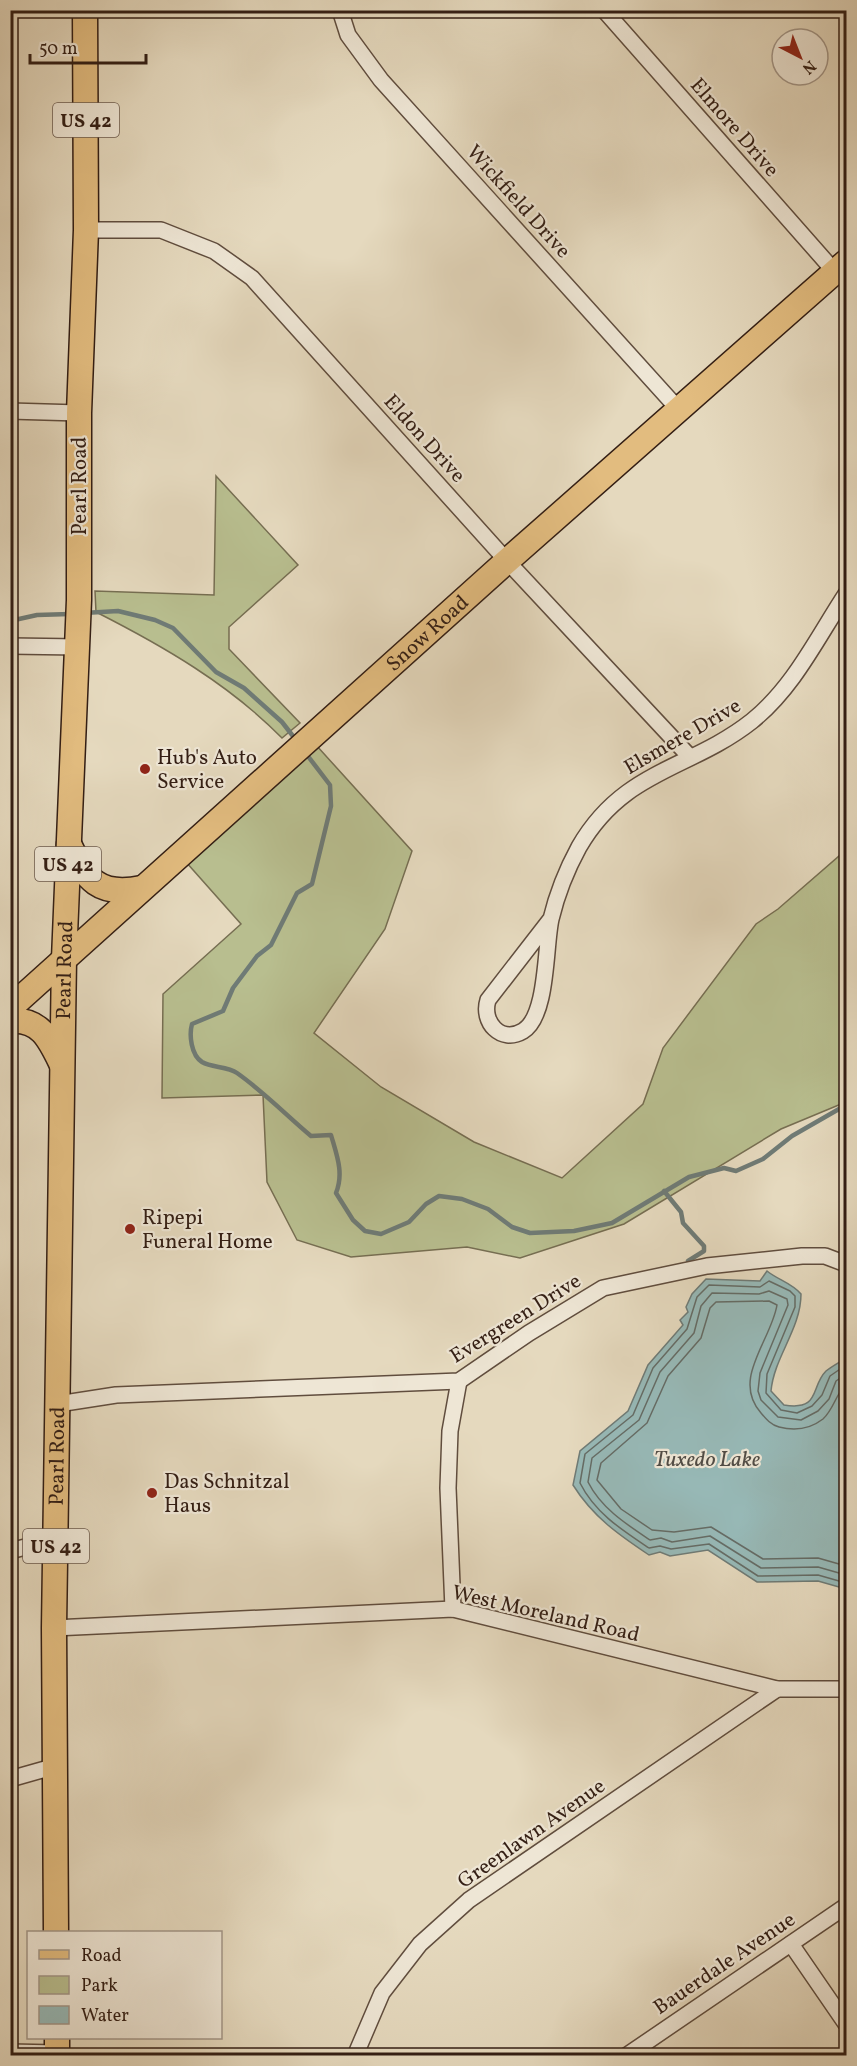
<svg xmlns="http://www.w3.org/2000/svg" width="857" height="2066" font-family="Vollkorn,serif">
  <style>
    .green { fill: #b8be8f; stroke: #766e52; stroke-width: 1.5 }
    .water { fill: #97b9b7; stroke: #6f7b76; stroke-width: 1.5 }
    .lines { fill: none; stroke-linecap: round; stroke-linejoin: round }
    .shore { stroke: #656c66; stroke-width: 1.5 }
    .stream { stroke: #6f7b76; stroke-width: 4.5 }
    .street-casing { stroke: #604d3e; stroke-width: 18 }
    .primary-casing { stroke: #331e14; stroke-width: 27 }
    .street { stroke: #eee6d5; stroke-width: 15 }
    .primary { stroke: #e2bc7f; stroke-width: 24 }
    .poi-dot { fill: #8f2418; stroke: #eee6d5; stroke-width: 2 }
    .labels { text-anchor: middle; stroke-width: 4.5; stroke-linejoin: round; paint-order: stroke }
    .shield { fill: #eee6d5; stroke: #6b5a4e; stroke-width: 1.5 }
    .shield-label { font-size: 20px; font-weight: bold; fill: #331e14 }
    .street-label { font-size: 21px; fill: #331e14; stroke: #eee6d5 }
    .poi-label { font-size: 21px; fill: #331e14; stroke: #eee6d5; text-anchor: start }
    .water-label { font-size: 22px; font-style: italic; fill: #514c45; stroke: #eee6d5 }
  </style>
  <rect width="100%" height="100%" fill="#e5d9be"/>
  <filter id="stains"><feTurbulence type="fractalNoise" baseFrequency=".00333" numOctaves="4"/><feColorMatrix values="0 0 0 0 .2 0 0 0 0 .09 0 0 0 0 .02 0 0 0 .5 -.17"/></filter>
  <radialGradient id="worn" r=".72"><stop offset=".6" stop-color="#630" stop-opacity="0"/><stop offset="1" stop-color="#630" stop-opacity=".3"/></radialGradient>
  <g class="green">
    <path d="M 216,476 L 298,565 L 229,627 L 229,649 L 300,723 L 282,738 C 229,684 163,646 96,612 L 95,591 L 214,595 Z"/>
    <polygon points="316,745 412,851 385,929 314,1033 381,1087 474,1142 562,1178 643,1104 663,1048 756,924 778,909 846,850 846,1102 781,1129 624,1224 520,1258 467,1247 351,1257 297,1240 267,1182 263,1095 162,1098 163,994 241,924 186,862"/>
  </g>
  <path class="water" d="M 767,1271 C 778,1280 792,1283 801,1294 C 801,1329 774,1357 771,1391 L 784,1405 C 821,1411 810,1387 826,1371 C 832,1366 840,1362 846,1358 L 846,1589 L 818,1581 L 757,1582 L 708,1550 L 670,1556 L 660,1552 L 649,1555 C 619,1535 593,1517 573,1485 L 580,1451 L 628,1411 L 648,1365 L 683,1325 L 680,1320 L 688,1312 L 686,1307 L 692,1294 L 706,1279 L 760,1281 Z"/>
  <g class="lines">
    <g class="shore">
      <path d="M 846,1365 L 830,1376 L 822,1395 L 812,1406 L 797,1413 L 781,1410 L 766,1393 L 767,1374 L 795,1307 L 795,1296 L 790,1291 L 769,1281 L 760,1287 L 709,1285 L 697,1297 L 687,1329 L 653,1368 L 633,1415 L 585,1454 L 580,1483 C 595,1513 622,1530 649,1548 L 660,1546 L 671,1549 L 709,1544 L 758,1576 L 818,1575 L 846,1583"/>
      <path d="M 846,1374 L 836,1381 L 829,1399 L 818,1411 L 801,1420 L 778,1417 L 761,1400 L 758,1391 L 760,1373 L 788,1305 L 787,1299 L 769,1291 L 759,1294 L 712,1293 L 701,1306 L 694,1333 L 660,1372 L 639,1420 L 592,1458 L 588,1482 C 601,1508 626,1524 650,1540 L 661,1538 L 672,1542 L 710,1536 L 761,1568 L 818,1567 L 846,1575"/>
      <path d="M 846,1385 C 836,1393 834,1409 823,1419 C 810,1429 794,1431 779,1427 C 771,1425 766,1419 761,1413 C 731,1379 771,1341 777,1305 L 769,1301 L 716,1302 L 710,1308 L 701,1338 L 668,1376 L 647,1423 L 601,1463 L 597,1480 L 621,1509 L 652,1530 L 674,1532 L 711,1527 L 763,1559 L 818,1558 L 846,1566"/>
    </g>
    <g class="stream">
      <polyline points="84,613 118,611 155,620 173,628 216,672 244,688 282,722 296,740"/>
      <polyline points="10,621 37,615 70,614"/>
      <path d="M 304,751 L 330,785 L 331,806 L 312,884 L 297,893 L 271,945 L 257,956 L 233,988 L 223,1011 L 192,1024 C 189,1035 191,1055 202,1062 C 212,1068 227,1066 237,1073 C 264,1092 286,1115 311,1136 L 331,1135 C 337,1156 344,1173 336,1193 L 353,1220 L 365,1231 L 381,1234 L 409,1222 L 426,1204 L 439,1196 L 462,1199 L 488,1209 L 512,1227 L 530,1233 L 574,1231 L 612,1223 L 689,1177 L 724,1168 L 736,1171 L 763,1159 L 792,1136 L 846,1105"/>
      <polyline points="664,1191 681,1212 683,1223 704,1246 704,1251 688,1261"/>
    </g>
    <defs>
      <g id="street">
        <polyline points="340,10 348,35 381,80 680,411"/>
        <polyline points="604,10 835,272"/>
        <polyline points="86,230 161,230 214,251 252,278 507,561 690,757"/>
        <polyline points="10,411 79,413"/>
        <polyline points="10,646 79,647"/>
        <path d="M 550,920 L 488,1000 C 481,1022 501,1044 523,1031 C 548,1016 545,945 551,919 C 557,894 567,869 579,847 C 624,769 690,770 752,721 C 794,687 817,638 846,594"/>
        <polyline points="58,1404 116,1395 459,1381 529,1333 603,1288 707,1266 802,1256 825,1256 846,1264"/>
        <polyline points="10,1551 56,1539"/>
        <polyline points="453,1609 448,1488 450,1431 459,1381"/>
        <polyline points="54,1628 453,1609 777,1689 846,1689"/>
        <polyline points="10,1779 56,1766"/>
        <polyline points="791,1944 846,2024"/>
        <polyline points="10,2052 57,2053"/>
        <polyline points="355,2056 382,1993 420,1944 469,1900 777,1689"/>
        <polyline points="626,2056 846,1906"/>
      </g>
      <g id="primary">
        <path d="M 69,844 C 86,880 99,897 142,888"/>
        <path id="s1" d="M 10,1008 L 507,561 L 846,262"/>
        <path d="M 10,1021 C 40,1018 50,1040 61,1063"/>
        <path id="s2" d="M 56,1932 L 54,1628 L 64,959 L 79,600 L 79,413 L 86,230 L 85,10"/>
        <polyline points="57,2038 57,2056"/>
      </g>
    </defs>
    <use href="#street" class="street-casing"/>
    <use href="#primary" class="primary-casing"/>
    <use href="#street" class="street"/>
    <use href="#primary" class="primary"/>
  </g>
  <g class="poi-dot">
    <circle cx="145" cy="769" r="6"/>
    <circle cx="130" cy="1229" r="6"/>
    <circle cx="152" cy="1493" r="6"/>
  </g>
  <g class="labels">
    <g class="shield">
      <rect x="53" y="103" width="66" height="34" rx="4.5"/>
      <rect x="35" y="847" width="66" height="34" rx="4.5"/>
      <rect x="23" y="1529" width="66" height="34" rx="4.5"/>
    </g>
    <g class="shield-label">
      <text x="86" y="127">US 42</text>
      <text x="68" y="871">US 42</text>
      <text x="56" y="1553">US 42</text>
    </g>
    <g class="street-label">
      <text transform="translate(735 127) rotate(49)" y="7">Elmore Drive</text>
      <text transform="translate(519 201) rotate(48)" y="7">Wickfield Drive</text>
      <text transform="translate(425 438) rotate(48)" y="7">Eldon Drive</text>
      <text transform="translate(79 486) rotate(-90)" y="7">Pearl Road</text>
      <text dy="7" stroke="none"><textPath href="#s1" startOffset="561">Snow Road</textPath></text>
      <text transform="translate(682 736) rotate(-30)" y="7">Elsmere Drive</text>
      <text dy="7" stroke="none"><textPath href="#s2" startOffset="962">Pearl Road</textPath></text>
      <text transform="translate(515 1318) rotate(-32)" y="7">Evergreen Drive</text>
      <text dy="7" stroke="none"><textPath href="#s2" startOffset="476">Pearl Road</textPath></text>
      <text transform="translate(546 1613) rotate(13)" y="7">West Moreland Road</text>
      <text transform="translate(531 1833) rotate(-35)" y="7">Greenlawn Avenue</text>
      <text transform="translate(724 1963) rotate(-34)" y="7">Bauerdale Avenue</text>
    </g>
    <g class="poi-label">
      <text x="157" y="764">Hub's Auto<tspan x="157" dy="24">Service</tspan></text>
      <text x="142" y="1224">Ripepi<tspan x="142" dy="24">Funeral Home</tspan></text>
      <text x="164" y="1488">Das Schnitzal<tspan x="164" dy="24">Haus</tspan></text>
    </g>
    <g class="water-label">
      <text x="707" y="1466">Tuxedo Lake</text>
    </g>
  </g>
  <rect width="857" height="2066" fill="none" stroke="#e5d9be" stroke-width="36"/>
  <rect x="12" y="12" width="833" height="2042" fill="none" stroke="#331e14" stroke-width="3"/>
  <rect x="18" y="18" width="821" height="2030" fill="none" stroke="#331e14" stroke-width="1.5"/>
  <rect x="27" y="1931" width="195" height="108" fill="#eee6d5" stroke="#a39688" stroke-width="1.5"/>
  <rect x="39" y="1950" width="30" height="9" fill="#e2bc7f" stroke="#a39688" stroke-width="1.5"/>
  <text x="81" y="1961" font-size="18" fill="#331e14">Road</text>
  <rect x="39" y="1976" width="30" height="18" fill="#b8be8f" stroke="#a39688" stroke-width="1.5"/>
  <text x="81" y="1991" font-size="18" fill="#331e14">Park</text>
  <rect x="39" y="2006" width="30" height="18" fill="#97b9b7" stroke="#a39688" stroke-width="1.5"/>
  <text x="81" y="2021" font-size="18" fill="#331e14">Water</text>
  <g transform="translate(800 57) rotate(138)"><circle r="28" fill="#eee6d5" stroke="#a39688" stroke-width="1.5"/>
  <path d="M0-4.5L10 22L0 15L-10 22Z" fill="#8f2418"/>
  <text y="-9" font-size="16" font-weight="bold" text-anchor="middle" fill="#331e14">N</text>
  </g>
  <path d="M30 54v9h116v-9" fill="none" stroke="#331e14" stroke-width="3"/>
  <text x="39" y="54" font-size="18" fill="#331e14" stroke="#eee6d5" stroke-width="4.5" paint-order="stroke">50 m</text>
  <rect width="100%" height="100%" filter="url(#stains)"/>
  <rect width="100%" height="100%" fill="url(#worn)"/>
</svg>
